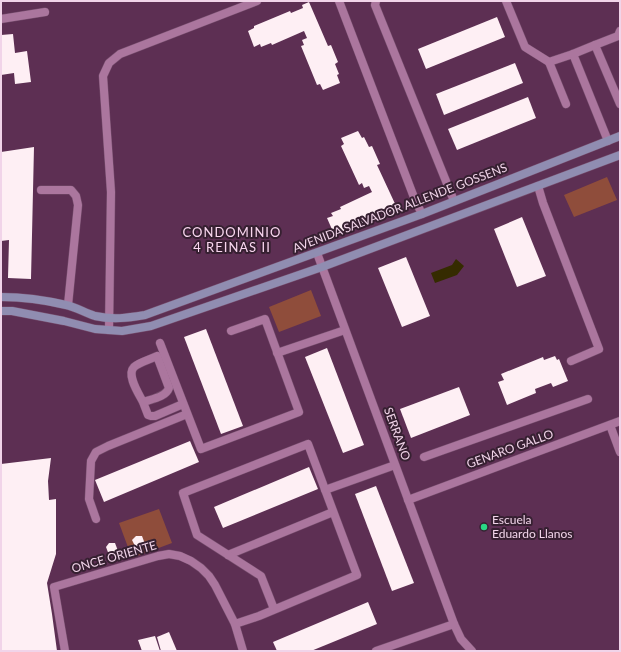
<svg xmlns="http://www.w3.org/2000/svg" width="621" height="652" font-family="Lato,sans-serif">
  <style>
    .green { fill: #8f4d3b }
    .water { fill: #352b00 }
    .building { fill: #feeff4 }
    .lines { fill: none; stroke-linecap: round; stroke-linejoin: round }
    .lane-casing { stroke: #764e6d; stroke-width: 9 }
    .street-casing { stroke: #764e6d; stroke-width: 9 }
    .secondary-casing { stroke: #764e6d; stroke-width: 9 }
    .lane { stroke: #ab769e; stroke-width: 8 }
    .street { stroke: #ab769e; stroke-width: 8 }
    .secondary { stroke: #908db1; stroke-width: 8 }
    .poi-dot { fill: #29d885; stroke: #362031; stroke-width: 1.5 }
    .labels { text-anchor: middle; stroke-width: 4; stroke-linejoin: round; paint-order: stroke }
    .street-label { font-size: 12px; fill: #f1d4e9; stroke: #362031 }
    .poi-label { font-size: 12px; fill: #f1d4e9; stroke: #362031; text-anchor: start }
    .neighbourhood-label { font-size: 13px; letter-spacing: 1px; fill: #f9d6ef; stroke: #362031 }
  </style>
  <rect width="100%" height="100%" fill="#5d2f53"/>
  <g class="green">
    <polygon points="607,177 617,200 574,217 564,195"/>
    <polygon points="311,290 321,316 279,332 269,307"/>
    <polygon points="159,509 172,543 132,558 119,523"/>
  </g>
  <polygon class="water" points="456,259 464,266 457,275 435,283 431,273 452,265"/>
  <g class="building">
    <polygon points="309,2 328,46 331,45 338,62 335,64 339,74 337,75 340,83 323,90 320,84 317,85 301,46 304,45 302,40 307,38 304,31 272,45 271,43 261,47 260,44 254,47 248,31 254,28 254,26 290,11 291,13 303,8 302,5"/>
    <polygon points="497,17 505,37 426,69 418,49"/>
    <polygon points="13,34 15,53 27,51 31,82 15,84 14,73 1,75 1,35"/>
    <polygon points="515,63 523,83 444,115 436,94"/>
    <polygon points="528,97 536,118 457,150 448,129"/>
    <polygon points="358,131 362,138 364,137 369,147 372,146 380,164 377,165 397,208 389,212 388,209 377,214 378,216 341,232 341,231 334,234 327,218 333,216 331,213 341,209 340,207 372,192 369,186 364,188 362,183 359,185 341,146 344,144 341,138"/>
    <polygon points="34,147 31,279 8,278 9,240 1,241 1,152"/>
    <polygon points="522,217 546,276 517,287 494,229"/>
    <polygon points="406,257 430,316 402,327 378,268"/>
    <polygon points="206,329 243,426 221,434 184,337"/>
    <polygon points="327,348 364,445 343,453 305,357"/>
    <polygon points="555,356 557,360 559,359 568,381 553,387 551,383 535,389 536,393 507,405 498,382 504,380 501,374 543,357 544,360"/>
    <polygon points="459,387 470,415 411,438 400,409"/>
    <polygon points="190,441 199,462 104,502 95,480"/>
    <polygon points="51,458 48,481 49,500 56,499 56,554 47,583 52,614 57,651 1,651 1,464"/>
    <polygon points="309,467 318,489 223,528 214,507"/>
    <polygon points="376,486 414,583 392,591 355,494"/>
    <polygon points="136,536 142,536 145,544 141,548 136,548 132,540"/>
    <polygon points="109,543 115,543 118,551 115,555 109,555 106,547"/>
    <polygon points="368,602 377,624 311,651 277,651 273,642"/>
    <polygon points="169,632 177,651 161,651 157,637"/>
    <polygon points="155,636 160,651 142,651 138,640"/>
  </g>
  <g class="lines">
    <defs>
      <g id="lane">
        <polyline points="376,1 375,5 454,201"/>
        <polyline points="506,1 525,47 549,62 573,54 608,141"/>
        <polyline points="1,19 45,12"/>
        <polyline points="620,31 618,36 595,45 620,104"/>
        <polyline points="573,54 595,45"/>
        <polyline points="549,62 566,104"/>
        <polyline points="538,186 543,203 599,349 571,361"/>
        <polyline points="41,190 71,190 76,196 78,205 68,305"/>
        <polyline points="160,343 201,449 299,412 265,319 231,331"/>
        <polyline points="277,353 345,330"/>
        <path d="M 143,402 C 139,394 126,375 134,367 C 140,362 149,360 157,356 L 169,388 C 166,397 152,399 143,402 L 148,415 L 151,416 L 155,416 L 183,404"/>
        <polyline points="610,425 620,452"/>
        <polyline points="424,457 588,399"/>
        <polyline points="325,490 395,465"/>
        <polyline points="96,519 89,499 91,461 96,452 108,446 187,414"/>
        <polyline points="228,555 333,512"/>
        <polyline points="235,624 259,616 357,575 308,444 183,493 197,535 261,576 274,609"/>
        <polyline points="454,624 461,639 472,651"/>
      </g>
      <g id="street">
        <polyline points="339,1 415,200 422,214"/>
        <polyline points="317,253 454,624 376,651"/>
        <polyline points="109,330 111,192 103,76 109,63 120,54 257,1"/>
        <polyline points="408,500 620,421"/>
        <polyline points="65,651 54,587 158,556 169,554 180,556 191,561 201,568 209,576 215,585 235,624 243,651"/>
      </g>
      <g id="secondary">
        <path d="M 1,297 C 23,297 45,300 66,305 C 76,307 85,313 95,316 C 113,320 127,318 145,315 L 422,214 L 620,136"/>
        <polyline points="1,311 12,311 64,321 95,329 122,331 151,326 322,267 620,155"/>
      </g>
    </defs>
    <use href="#lane" class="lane-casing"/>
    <use href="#street" class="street-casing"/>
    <use href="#secondary" class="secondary-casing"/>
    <use href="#lane" class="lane"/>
    <use href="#street" class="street"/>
    <use href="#secondary" class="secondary"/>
  </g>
  <circle class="poi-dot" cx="484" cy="527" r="4"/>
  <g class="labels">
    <g class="street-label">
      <text transform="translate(400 208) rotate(-21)" y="4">AVENIDA SALVADOR ALLENDE GOSSENS</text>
      <text transform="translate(397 434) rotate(70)" y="4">SERRANO</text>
      <text transform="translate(510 449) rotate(-20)" y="4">GENARO GALLO</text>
      <text transform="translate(114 557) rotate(-16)" y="4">ONCE ORIENTE</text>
    </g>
    <g class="poi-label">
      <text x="492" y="524">Escuela<tspan x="492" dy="14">Eduardo Llanos</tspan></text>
    </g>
    <g class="neighbourhood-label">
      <text x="232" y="237">CONDOMINIO<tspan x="232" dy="15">4 REINAS II</tspan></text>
    </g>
  </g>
  <rect width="621" height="652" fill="none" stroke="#f1d4e9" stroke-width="4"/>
</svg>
